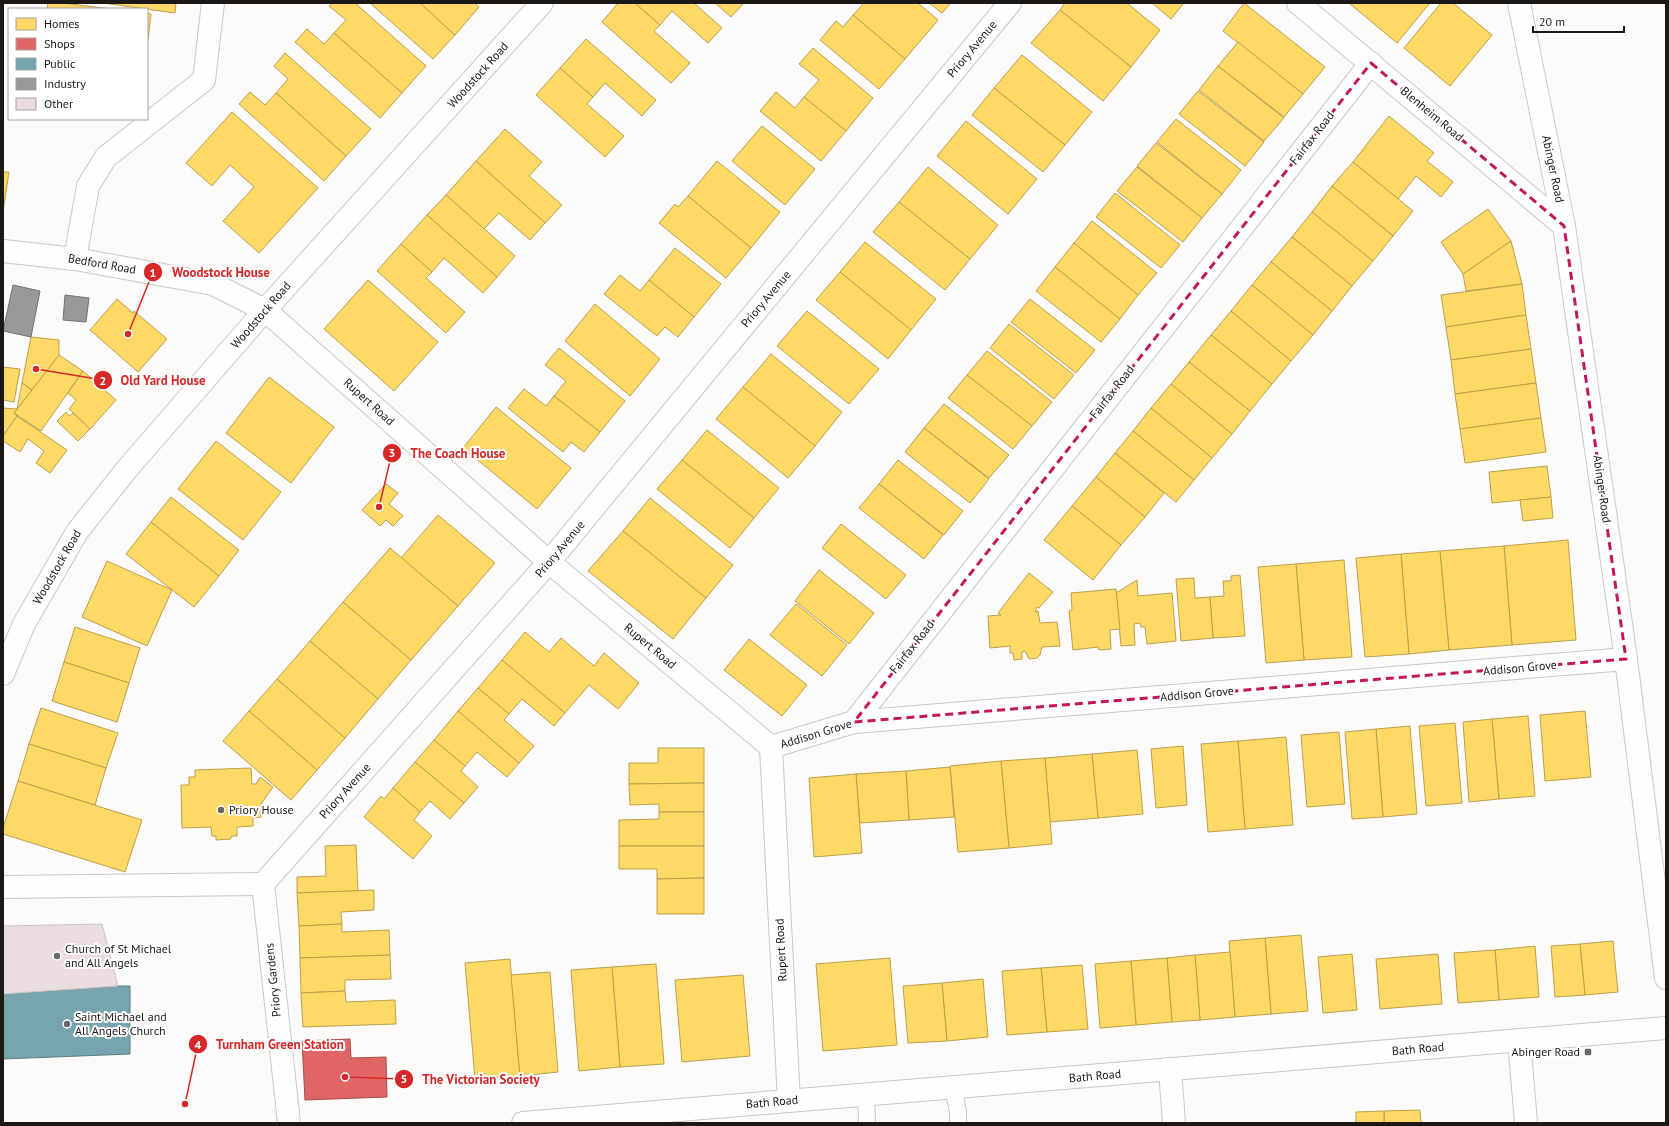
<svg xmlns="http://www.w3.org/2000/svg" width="1669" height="1126" font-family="'PT Sans',sans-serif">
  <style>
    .homes { fill: #ffd966; stroke: #bb9f4e }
    .shops { fill: #e06666; stroke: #a54f4e }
    .public { fill: #76a5af; stroke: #5b7b81 }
    .industry { fill: #999; stroke: #747271 }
    .building { fill: #eadcdf; stroke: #c8c5c5 }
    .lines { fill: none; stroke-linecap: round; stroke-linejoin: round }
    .lane-casing { stroke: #cac7c5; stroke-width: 18 }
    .street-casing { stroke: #cac7c5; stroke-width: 24 }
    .secondary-casing { stroke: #cac7c5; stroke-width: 24 }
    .lane { stroke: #fffefe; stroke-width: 16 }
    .street { stroke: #fffefe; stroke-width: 22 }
    .secondary { stroke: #fffefe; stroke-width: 22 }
    .marked { fill: none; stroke: #c2185b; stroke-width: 3; stroke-dasharray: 8 5; stroke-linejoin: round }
    .poi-dot { fill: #6b6765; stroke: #fff; stroke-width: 1.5 }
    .labels { text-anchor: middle; stroke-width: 4; stroke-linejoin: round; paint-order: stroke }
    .street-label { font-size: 12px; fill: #1c1815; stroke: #fff }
    .poi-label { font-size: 12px; fill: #1c1815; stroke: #fff; text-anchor: start }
    .leader { fill: none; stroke: #d62828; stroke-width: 1.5 }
    .callout-dot { fill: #d62828; stroke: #fff; stroke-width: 1.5 }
    .mark-label { font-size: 12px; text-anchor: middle; font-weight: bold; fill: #fff }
    .callout-label { font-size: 13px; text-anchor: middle; font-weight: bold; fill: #d62828; stroke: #fff; stroke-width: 4; stroke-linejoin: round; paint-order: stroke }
  </style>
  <rect width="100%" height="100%" fill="#fdfbf9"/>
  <g class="homes">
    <polygon points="48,3 62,3 112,9 47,9"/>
    <polygon points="103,3 176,3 175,13"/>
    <polygon points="332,3 355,3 426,66 402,93 334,33 346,20 329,6"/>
    <polygon points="370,3 420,3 455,35 433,59"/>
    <polygon points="420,3 474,3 479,7 455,35"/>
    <polygon points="618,3 635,3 660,25 654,31 690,63 671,83 602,22"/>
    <polygon points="635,3 694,3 722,28 708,43 672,11 660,25"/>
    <polygon points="715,3 744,3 731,17"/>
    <polygon points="864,3 918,3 938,20 905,59 853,15"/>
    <polygon points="929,3 951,3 942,13"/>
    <polygon points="1065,3 1127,3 1160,30 1131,67 1060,10"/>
    <polygon points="1152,3 1184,3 1171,19"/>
    <polygon points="1244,3 1325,67 1303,94 1223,31"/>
    <polygon points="1349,3 1430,3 1397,43"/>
    <polygon points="1441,3 1453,3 1492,35 1450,86 1404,48"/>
    <polygon points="1060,10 1131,67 1103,101 1031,43"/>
    <polygon points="147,13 151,14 148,40 147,40"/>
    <polygon points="853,15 905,59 879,89 820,40 836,21 843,27"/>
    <polygon points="307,29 324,44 334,33 402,93 380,118 295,42"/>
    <polygon points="586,39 656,100 642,116 605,83 593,97 560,68"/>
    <polygon points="1238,42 1303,94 1284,117 1218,66"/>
    <polygon points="813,48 873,98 846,131 804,97 819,80 799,64"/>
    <polygon points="285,53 371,129 346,156 276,93 288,79 274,66"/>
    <polygon points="1022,55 1092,112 1065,145 994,88"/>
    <polygon points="1218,66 1284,118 1264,141 1199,90"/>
    <polygon points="560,68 593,97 587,104 624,136 605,157 536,95"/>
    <polygon points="994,88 1065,145 1043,172 972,115"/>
    <polygon points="1198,91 1264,142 1245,166 1179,114"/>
    <polygon points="250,92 265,105 276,93 346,156 324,181 239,104"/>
    <polygon points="776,92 795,108 804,97 846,131 821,161 760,111"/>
    <polygon points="232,112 318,188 259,253 223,221 254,187 230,165 212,186 186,163"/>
    <polygon points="1389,116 1434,153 1427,161 1453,182 1441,197 1416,176 1398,199 1353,162"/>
    <polygon points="1176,119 1241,170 1222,194 1157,142"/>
    <polygon points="966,121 1037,179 1008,214 937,156"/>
    <polygon points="762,126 815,169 785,205 732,161"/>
    <polygon points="505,129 542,162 529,176 562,205 545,223 476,161"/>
    <polygon points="1156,143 1222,194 1202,218 1137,166"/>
    <polygon points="476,161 545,223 530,240 499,213 484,229 446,195"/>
    <polygon points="717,161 780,212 751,248 688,196"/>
    <polygon points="1353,162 1413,211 1393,236 1332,186"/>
    <polygon points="928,167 998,225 970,259 899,202"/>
    <polygon points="1137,167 1202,218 1183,242 1117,191"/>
    <polygon points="3,172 9,172 3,212"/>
    <polygon points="1332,186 1393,236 1373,261 1312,212"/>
    <polygon points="1115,193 1180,245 1161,268 1096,217"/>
    <polygon points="446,195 515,256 497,277 427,215"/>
    <polygon points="688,196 751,248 726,278 659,223 675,204 678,207"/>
    <polygon points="899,202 970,259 945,290 873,232"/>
    <polygon points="1488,209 1511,241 1463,274 1441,242"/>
    <polygon points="1312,212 1373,261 1352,286 1292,237"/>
    <polygon points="427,215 497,277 483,293 444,258 432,272 401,244"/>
    <polygon points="1092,221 1157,273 1138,295 1074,243"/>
    <polygon points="1292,237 1352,286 1332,311 1271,262"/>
    <polygon points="1511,241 1522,284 1466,291 1463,274"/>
    <polygon points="865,242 936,299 911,330 840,272"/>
    <polygon points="1074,243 1138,295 1120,319 1055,267"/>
    <polygon points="401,244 432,272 426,278 465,312 446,333 377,271"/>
    <polygon points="675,248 721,284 694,317 649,280"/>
    <polygon points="1271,262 1332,311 1313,335 1252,285"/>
    <polygon points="1055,267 1120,319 1101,342 1036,291"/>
    <polygon points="840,272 911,330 888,359 816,300"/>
    <polygon points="620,275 640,291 649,280 694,317 678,337 665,327 657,336 604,294"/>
    <polygon points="368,280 438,342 394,391 324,329"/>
    <polygon points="1522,284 1526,315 1446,327 1441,295"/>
    <polygon points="1252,285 1313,335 1291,361 1231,311"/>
    <polygon points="117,299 133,313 134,311 167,339 138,372 90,330"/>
    <polygon points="1030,299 1095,350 1076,373 1011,322"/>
    <polygon points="595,304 660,359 630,396 565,341"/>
    <polygon points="807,311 879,369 849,404 777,346"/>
    <polygon points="1231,311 1291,361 1272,384 1211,335"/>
    <polygon points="1526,315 1531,349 1451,360 1446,327"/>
    <polygon points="1009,324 1074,375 1054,399 990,348"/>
    <polygon points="1211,335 1272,384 1250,411 1189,362"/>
    <polygon points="31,337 59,340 59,355 32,390 22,383"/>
    <polygon points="559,348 625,401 600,432 554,396 566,381 545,365"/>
    <polygon points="1531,349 1536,383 1455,394 1451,360"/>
    <polygon points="987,351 1052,402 1032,426 967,375"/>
    <polygon points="771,354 842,412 815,446 743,387"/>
    <polygon points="59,355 83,371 41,431 14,413"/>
    <polygon points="1189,362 1250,411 1232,434 1171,384"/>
    <polygon points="3,367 20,369 14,402 3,400"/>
    <polygon points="83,371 116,400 90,429 69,409 76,400 68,393"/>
    <polygon points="967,375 1032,426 1013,449 948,398"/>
    <polygon points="269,377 334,427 291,483 226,433"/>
    <polygon points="22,383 32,390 17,409"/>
    <polygon points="1536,383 1541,418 1460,429 1455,394"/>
    <polygon points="1171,384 1232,434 1212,458 1151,408"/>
    <polygon points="743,387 815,446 788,478 716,419"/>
    <polygon points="524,389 546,406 554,396 600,432 584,452 571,442 563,452 508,408"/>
    <polygon points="944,404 1009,455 989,478 924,428"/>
    <polygon points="496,407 571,468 537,509 463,448"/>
    <polygon points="3,408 17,409 14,413 17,416 3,436"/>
    <polygon points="1151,408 1212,458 1194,480 1133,431"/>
    <polygon points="66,412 69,416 73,413 90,429 78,441 57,421"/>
    <polygon points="17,416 67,450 50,473 36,463 44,451 28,439 20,452 3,441 3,436"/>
    <polygon points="1541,418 1546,452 1465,463 1460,429"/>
    <polygon points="924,428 989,479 970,503 905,452"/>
    <polygon points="707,430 779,488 754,518 682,460"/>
    <polygon points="1133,431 1194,480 1176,502 1115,453"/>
    <polygon points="216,441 281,492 243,540 178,489"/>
    <polygon points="1115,453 1164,493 1145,517 1096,477"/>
    <polygon points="682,460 754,518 730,548 657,489"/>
    <polygon points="898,460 963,511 944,535 879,484"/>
    <polygon points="1547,466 1551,497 1492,503 1489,472"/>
    <polygon points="1096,477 1145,517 1121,545 1072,506"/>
    <polygon points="386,484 398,493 389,504 403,516 393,526 386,520 380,526 362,510"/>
    <polygon points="879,484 943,535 924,559 859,508"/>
    <polygon points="171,497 239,550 219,576 151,522"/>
    <polygon points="1551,497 1553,518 1523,521 1520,500"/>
    <polygon points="650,498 733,565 706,598 623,531"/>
    <polygon points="1072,506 1121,545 1093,580 1044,540"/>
    <polygon points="438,515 495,563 458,606 401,558"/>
    <polygon points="151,522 219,576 194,607 126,554"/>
    <polygon points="841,524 906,575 886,599 822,548"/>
    <polygon points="623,531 706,598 673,639 588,571"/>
    <polygon points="1568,540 1576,640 1512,645 1504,546"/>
    <polygon points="1504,546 1512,645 1449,650 1440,551"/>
    <polygon points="390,548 458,606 411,660 343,602"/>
    <polygon points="1440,551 1449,650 1409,654 1401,554"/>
    <polygon points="1401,554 1409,654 1365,657 1356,558"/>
    <polygon points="1344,560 1352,657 1304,660 1296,564"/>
    <polygon points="107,561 172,590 147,646 82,617"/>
    <polygon points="1296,564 1304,660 1266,663 1258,567"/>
    <polygon points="819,570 874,613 849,644 795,601"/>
    <polygon points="1029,573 1053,592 1039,608 1037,607 1035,612 1038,611 1040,623 1057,622 1060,646 1042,647 1040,655 1037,658 1029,659 1025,651 1022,652 1022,659 1014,660 1013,653 1010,653 1010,646 990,648 988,616 1001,615 998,613"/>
    <polygon points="1240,575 1245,636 1213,638 1210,597 1224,596 1223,581 1231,581 1231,576"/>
    <polygon points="1194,578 1195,598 1210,597 1213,638 1181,641 1176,579"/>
    <polygon points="1137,580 1138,596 1172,593 1176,641 1147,644 1145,627 1141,627 1140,623 1134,624 1135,645 1121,646 1116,593"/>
    <polygon points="1116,589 1120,629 1110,630 1111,649 1099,650 1098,647 1073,650 1069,611 1072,610 1071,593"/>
    <polygon points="343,602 411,660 378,699 310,641"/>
    <polygon points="796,604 847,645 822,676 770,635"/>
    <polygon points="75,627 140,648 129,683 64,662"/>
    <polygon points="525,632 549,652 561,638 594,666 604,653 639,683 618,709 589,685 565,713 502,660"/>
    <polygon points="749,639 807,685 782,716 724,670"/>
    <polygon points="310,641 378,699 345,738 277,679"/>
    <polygon points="502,660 565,713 554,726 522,699 509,714 478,688"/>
    <polygon points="64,662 129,683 117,722 52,701"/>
    <polygon points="277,679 345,738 317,770 249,711"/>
    <polygon points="478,688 509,714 504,720 534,746 519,763 458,711"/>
    <polygon points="41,708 118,733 106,768 29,744"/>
    <polygon points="249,711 317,770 291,800 223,741"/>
    <polygon points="458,711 519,763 507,777 477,752 465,766 434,740"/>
    <polygon points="1585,711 1591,777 1545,781 1540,715"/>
    <polygon points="1528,716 1535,796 1499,799 1492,719"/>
    <polygon points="1492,719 1499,799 1469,802 1463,722"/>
    <polygon points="1455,723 1462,803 1426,806 1419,726"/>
    <polygon points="1410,726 1417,814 1383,817 1376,729"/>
    <polygon points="1376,729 1383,817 1352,819 1345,732"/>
    <polygon points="1339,732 1345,804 1307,807 1301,735"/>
    <polygon points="1286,737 1293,825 1245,829 1238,741"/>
    <polygon points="434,740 465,766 461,771 478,787 464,803 415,762"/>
    <polygon points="1238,741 1245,829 1208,832 1201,744"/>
    <polygon points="29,744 106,768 95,805 18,781"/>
    <polygon points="1183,746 1187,805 1156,808 1151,749"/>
    <polygon points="658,748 704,748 704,783 629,784 629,763 658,763"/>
    <polygon points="1137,750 1143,814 1098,818 1092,754"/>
    <polygon points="1092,754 1098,818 1050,822 1045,758"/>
    <polygon points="1045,758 1052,844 1009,848 1001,761"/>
    <polygon points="1001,761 1009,848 958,852 950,766"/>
    <polygon points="415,762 464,803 450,819 430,801 420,812 393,788"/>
    <polygon points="950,767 954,817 909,820 906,771"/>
    <polygon points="251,768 252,784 256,784 260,777 273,787 261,804 261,817 253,818 253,826 237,827 237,836 231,836 231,839 216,840 216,836 212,836 211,827 182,828 181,785 189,785 189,777 195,777 195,770"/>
    <polygon points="906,771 909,820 860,823 856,774"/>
    <polygon points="856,774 862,853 814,857 809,778"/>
    <polygon points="18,781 142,820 125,872 3,834 3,828"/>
    <polygon points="704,783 704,812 659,812 659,804 630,805 629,784"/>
    <polygon points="393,788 420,812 414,820 432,836 413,859 364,817 381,796 384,799"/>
    <polygon points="659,812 704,812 704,846 619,846 619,820 659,819"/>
    <polygon points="356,845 358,891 297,893 297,877 326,876 325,846"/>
    <polygon points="619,846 704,846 704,878 657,879 657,869 619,869"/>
    <polygon points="704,878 704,914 657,914 657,879"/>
    <polygon points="374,890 374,910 341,912 342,924 299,926 297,893"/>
    <polygon points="342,924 342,932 389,930 390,955 300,958 299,926"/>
    <polygon points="1301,935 1308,1011 1271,1014 1265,938"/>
    <polygon points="1265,938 1271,1014 1235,1017 1229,941"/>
    <polygon points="1613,941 1618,992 1585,995 1580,944"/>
    <polygon points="1580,944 1585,995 1555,997 1551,946"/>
    <polygon points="1535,946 1539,997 1499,1000 1495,950"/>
    <polygon points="1495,950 1499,1000 1458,1003 1454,953"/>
    <polygon points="1230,952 1235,1017 1200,1020 1195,955"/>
    <polygon points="1352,954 1357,1010 1323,1013 1318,957"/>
    <polygon points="1438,954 1442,1004 1380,1009 1376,959"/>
    <polygon points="390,955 391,979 345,980 345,991 301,993 300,958"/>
    <polygon points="1195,955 1200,1020 1172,1022 1167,958"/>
    <polygon points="890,958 897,1045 823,1051 816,964"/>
    <polygon points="1167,958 1172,1022 1136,1025 1131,961"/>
    <polygon points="510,959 520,1076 475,1079 465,963"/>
    <polygon points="1131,961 1136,1025 1100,1028 1095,964"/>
    <polygon points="656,964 664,1064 620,1067 612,967"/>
    <polygon points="1082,965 1088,1029 1047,1032 1041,968"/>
    <polygon points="612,967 620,1067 579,1071 571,970"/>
    <polygon points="1041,968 1047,1032 1007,1035 1002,971"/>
    <polygon points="550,972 558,1072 520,1076 511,975"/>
    <polygon points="743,975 750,1056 682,1062 675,980"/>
    <polygon points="983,979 988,1037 947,1041 942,983"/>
    <polygon points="942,983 947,1041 908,1043 903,986"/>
    <polygon points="345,991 346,1002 395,1000 396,1024 303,1027 301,993"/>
    <polygon points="1420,1110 1421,1123 1384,1123 1384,1111"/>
    <polygon points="1384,1111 1384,1123 1356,1123 1356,1112"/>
  </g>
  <polygon class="shops" points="350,1039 351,1058 386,1057 387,1097 305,1100 302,1041"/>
  <polygon class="public" points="118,986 130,986 130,1054 3,1059 3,994"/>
  <g class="industry">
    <polygon points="13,285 40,291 31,337 3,331"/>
    <polygon points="65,295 89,298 86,322 63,320"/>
  </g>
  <polygon class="building" points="102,924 118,986 3,994 3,926"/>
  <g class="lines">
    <defs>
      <g id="lane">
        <polyline points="953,1088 958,1112 958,1123"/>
        <polyline points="866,1094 867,1123"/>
      </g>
      <g id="street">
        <polyline points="1298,3 1564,226"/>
        <polyline points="1519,3 1564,226 1626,659 1666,978"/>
        <polyline points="3,251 75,259 213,284 265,310 549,562 771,747 789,1101"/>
        <polyline points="75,259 88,186 106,157 204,80 213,3"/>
        <polyline points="3,674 24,624 77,532 127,469 265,310 542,3"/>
        <polyline points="854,722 1371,63"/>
        <polyline points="771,747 854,722 1626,659"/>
        <polyline points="263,884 289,1123"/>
        <polyline points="3,887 263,884 549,562 1010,3"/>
        <polyline points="1519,1040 1526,1123"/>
        <polyline points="1170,1069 1174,1123"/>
      </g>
      <polyline id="secondary" points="523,1123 1666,1028"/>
    </defs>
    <use href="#lane" class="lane-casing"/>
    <use href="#street" class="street-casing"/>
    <use href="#secondary" class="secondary-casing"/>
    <use href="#lane" class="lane"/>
    <use href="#street" class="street"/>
    <use href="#secondary" class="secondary"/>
  </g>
  <path class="marked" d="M 1371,63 L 1564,226 L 1626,659 L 854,722 Z"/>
  <g class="poi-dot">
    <circle cx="221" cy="810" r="4"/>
    <circle cx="57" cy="956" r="4"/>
    <circle cx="67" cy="1024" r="4"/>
    <rect x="1584" y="1048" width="8" height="8" rx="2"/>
  </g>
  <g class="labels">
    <g class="street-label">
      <text transform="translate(972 49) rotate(-50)" y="4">Priory Avenue</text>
      <text transform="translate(478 75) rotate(-48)" y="4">Woodstock Road</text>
      <text transform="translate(1432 114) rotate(40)" y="4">Blenheim Road</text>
      <text transform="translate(1312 138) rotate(-52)" y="4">Fairfax Road</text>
      <text transform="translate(1553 169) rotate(78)" y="4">Abinger Road</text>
      <text transform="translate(102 264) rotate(10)" y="4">Bedford Road</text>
      <text transform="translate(766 299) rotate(-50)" y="4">Priory Avenue</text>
      <text transform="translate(261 315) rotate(-49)" y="4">Woodstock Road</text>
      <text transform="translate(1112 392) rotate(-52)" y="4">Fairfax Road</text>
      <text transform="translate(369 402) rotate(42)" y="4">Rupert Road</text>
      <text transform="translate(1602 489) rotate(82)" y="4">Abinger Road</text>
      <text transform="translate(560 549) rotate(-50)" y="4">Priory Avenue</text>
      <text transform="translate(57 567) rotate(-60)" y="4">Woodstock Road</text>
      <text transform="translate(650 646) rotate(40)" y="4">Rupert Road</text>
      <text transform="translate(912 647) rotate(-52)" y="4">Fairfax Road</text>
      <text transform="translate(1520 668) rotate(-5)" y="4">Addison Grove</text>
      <text transform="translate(1197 694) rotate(-5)" y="4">Addison Grove</text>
      <text transform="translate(816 734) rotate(-17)" y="4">Addison Grove</text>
      <text transform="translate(345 791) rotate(-48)" y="4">Priory Avenue</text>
      <text transform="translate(781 950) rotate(-93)" y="4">Rupert Road</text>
      <text transform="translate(273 980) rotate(-96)" y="4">Priory Gardens</text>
      <text transform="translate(1418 1049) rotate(-5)" y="4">Bath Road</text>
      <text transform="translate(1095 1076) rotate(-5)" y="4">Bath Road</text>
      <text transform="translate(772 1102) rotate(-5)" y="4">Bath Road</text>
    </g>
    <g class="poi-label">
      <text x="229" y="814">Priory House</text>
      <text x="65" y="953">Church of St Michael<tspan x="65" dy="14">and All Angels</tspan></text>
      <text x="75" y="1021">Saint Michael and<tspan x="75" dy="14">All Angels Church</tspan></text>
      <text x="1580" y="1056" text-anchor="end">Abinger Road</text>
    </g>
  </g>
  <path class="leader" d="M128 334L153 272M36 369L103 380M379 507L392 453M185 1104L198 1044M345 1077L404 1079"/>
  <g class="callout-dot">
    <circle cx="128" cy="334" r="4"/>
    <circle cx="36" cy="369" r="4"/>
    <circle cx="379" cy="507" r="4"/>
    <circle cx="185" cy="1104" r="4"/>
    <circle cx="345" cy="1077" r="4"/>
    <circle cx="153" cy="272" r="10"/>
    <circle cx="103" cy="380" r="10"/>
    <circle cx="392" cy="453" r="10"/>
    <circle cx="198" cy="1044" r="10"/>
    <circle cx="404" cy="1079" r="10"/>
  </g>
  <g class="mark-label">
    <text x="153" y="277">1</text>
    <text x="103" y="385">2</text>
    <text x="392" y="457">3</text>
    <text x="198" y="1049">4</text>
    <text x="404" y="1083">5</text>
  </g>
  <g class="callout-label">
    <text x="221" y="277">Woodstock House</text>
    <text x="163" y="385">Old Yard House</text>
    <text x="458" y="458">The Coach House</text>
    <text x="280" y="1049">Turnham Green Station</text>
    <text x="481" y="1084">The Victorian Society</text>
  </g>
  <rect width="1669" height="1126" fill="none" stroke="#1c1815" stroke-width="8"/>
  <rect x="8" y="8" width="140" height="112" fill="#ffffff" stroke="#a4a3a1"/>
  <rect x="16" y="18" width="20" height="12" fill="#ffd966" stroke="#a4a3a1"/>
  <text x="44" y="28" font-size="12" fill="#1c1815">Homes</text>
  <rect x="16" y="38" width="20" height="12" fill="#e06666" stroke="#a4a3a1"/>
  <text x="44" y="48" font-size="12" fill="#1c1815">Shops</text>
  <rect x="16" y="58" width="20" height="12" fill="#76a5af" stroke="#a4a3a1"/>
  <text x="44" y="68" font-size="12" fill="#1c1815">Public</text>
  <rect x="16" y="78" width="20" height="12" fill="#999999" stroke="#a4a3a1"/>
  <text x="44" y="88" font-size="12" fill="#1c1815">Industry</text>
  <rect x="16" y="98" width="20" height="12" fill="#eadcdf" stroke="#a4a3a1"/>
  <text x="44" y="108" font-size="12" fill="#1c1815">Other</text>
  <path d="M1533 26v6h91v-6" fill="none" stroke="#1c1815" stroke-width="2"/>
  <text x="1539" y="26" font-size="12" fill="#1c1815" stroke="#ffffff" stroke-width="3" paint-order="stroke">20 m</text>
</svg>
